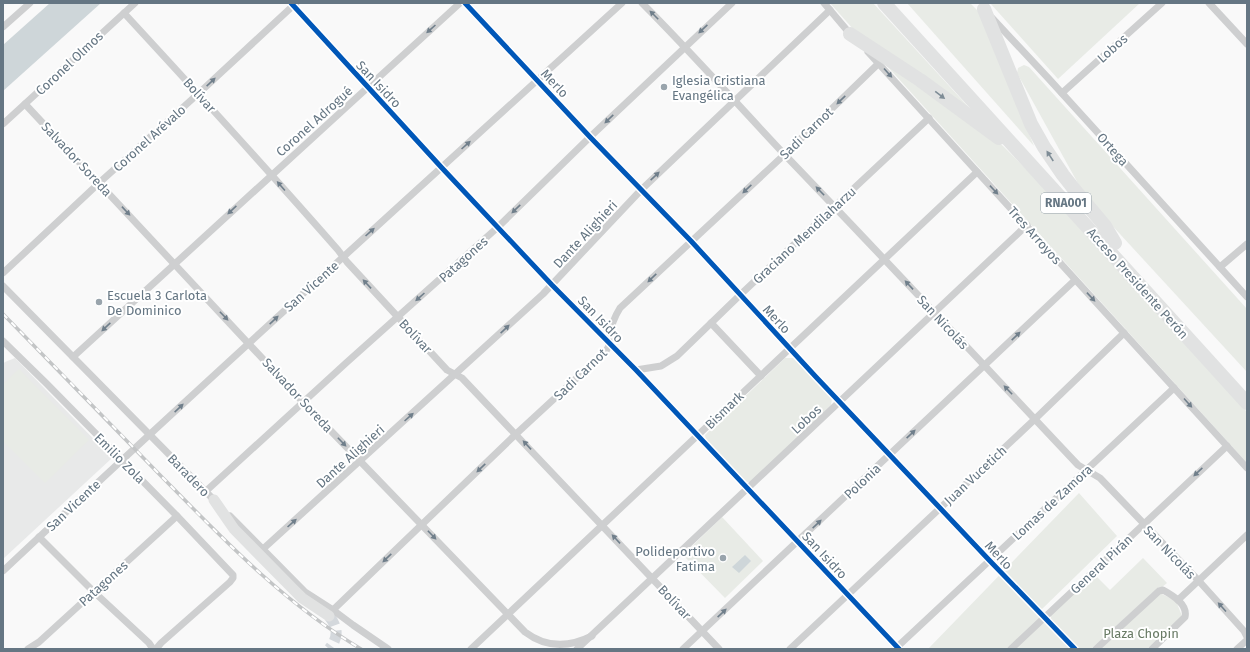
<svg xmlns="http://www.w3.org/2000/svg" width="1250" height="652" font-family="'Fira Sans',sans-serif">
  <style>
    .built { fill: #e8e9e9 }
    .green { fill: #e8ebe6 }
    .water { fill: #ced6d9 }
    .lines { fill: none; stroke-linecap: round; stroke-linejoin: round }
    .secondary-tunnel { stroke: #d4d8dc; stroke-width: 11; stroke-dasharray: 11 5.5; stroke-linecap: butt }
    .minor { stroke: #cecfd0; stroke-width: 7 }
    .secondary { stroke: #e1e2e2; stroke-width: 11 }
    .motorway { stroke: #e1e2e2; stroke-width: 14 }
    .rail-casing { stroke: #c3c5c6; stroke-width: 3.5 }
    .rail { stroke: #fff; stroke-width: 2; stroke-dasharray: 6; stroke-linecap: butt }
    .cycleway-casing { stroke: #fff; stroke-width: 8 }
    .cycleway { stroke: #0057b8; stroke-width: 5 }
    .oneway { fill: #707f8b }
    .oneway2 { fill: #7e8c96 }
    .poi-dot { fill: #99a4ac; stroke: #fff; stroke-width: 1.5 }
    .labels { text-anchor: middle; stroke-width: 4; stroke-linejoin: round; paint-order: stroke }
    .shield { fill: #fff; stroke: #939fa8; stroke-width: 1 }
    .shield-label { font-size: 12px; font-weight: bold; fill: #657683 }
    .street-label { font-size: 13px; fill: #657683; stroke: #fff }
    .poi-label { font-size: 13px; fill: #657683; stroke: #fff; text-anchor: start }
    .park-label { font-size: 13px; fill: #687a64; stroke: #fff }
  </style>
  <rect width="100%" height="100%" fill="#f9f9f9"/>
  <polygon class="built" points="15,358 112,458 3,559 3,364 5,362"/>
  <g class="green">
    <polygon points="830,3 873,3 974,113 854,30"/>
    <polygon points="907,3 970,3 980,13 1034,146"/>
    <polygon points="990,3 1140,3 1058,79"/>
    <polygon points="878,56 956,108 1003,146 1027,170 1247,412 1247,463"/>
    <polygon points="1024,65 1029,67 1247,309 1247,372 1085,196 1017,73 1018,68"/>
    <polygon points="785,358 794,358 832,398 831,405 751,482 745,482 706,441 705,435"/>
    <polygon points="19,369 89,440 45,483 3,441 3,384"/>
    <polygon points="1079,493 1117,536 1040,611 1077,649 928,649"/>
    <polygon points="722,517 763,561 725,598 683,555"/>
    <polygon points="1143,558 1167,583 1162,587 1159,587 1091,649 1079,649 1051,619 1051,615 1094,574 1110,590"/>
    <polygon points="1160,593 1176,601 1182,616 1147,649 1100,649"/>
  </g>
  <g class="water">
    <polygon points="50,3 101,3 3,91 3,45"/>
    <polygon points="745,555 751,561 739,573 732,567"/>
  </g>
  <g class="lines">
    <path class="secondary-tunnel" d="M 329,616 C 338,627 339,638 329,649"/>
    <g class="minor">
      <polyline points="291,3 442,168 552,285 636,370 899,649"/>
      <polyline points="465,3 590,137 691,241 816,377 940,508 990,561 1075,649"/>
      <path d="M 642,3 C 691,52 737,104 784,154 C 883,257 980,361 1078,465 L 1100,478 L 1198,580 L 1244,631 L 1247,637"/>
      <polyline points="824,3 851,35"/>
      <polyline points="1209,3 1247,44"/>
      <path d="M 124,13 C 196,91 268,170 338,250 L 347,262 L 447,370 L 462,378 L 719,649"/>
      <polyline points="992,18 1049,79 1247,297"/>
      <polyline points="3,27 30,3"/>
      <polyline points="868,52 1247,468"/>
      <polyline points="1062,93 1162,3"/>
      <path d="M 25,104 L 303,402 L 525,632 C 546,648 568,648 592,636"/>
      <polyline points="3,124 135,3"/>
      <polyline points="1220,267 1247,244"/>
      <polyline points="3,273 99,183 199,93 296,3"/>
      <polyline points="3,286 217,503"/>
      <polyline points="711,323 761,376"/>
      <polyline points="3,341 46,383 177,516 233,575 233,578 230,582 161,643 156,649"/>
      <polyline points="73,357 460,3"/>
      <polyline points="636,370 661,366 677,356 740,295 929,118"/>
      <polyline points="205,492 346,363 498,227 590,137 732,3"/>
      <polyline points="230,516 305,592 333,610 353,625 388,649"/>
      <polyline points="39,537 93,591 149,643 153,649"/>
      <polyline points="263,549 543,294 641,190 830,10"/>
      <path d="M 3,571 C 207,379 415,192 622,3"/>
      <polyline points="1178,600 1247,535"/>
      <path d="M 333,610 L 516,434 L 606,351 C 610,345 610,342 610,335 C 611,326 615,316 620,308 L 785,154 L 879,63"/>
      <polyline points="28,649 39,642 177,516"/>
      <polyline points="471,649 977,172"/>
      <polyline points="577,649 1027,225"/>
      <polyline points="683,649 1075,280"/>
      <polyline points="790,649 1035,419 1124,333"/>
      <polyline points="895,649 1174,388"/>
      <polyline points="1011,649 1227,446"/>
      <path d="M 1096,649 L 1159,591 L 1163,590 C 1172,595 1188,604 1185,617 L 1152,649"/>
      <polyline points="1237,649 1247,640"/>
    </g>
    <polyline class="secondary" points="214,500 234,529 295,591 302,598 329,616"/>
    <g class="motorway">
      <polyline points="884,3 1247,403"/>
      <polyline points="984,9 1031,124 1044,147 1063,175 1078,194 1105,226 1115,243"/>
      <polyline points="850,34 920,80 999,138"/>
    </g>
    <defs>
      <path id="rail" d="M 3,314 C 56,368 109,422 162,477 C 224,540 284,603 361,649"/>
    </defs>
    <use href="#rail" class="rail-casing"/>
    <use href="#rail" class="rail"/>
    <defs>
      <g id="cycleway">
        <polyline points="291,3 442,168 552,285 636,370 899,649"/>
        <polyline points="465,3 590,137 691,241 816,377 940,508 990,561 1075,649"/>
      </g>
    </defs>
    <use href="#cycleway" class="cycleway-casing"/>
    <use href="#cycleway" class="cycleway"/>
  </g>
  <defs><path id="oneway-solid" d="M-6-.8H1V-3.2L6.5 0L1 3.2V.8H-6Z"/></defs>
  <g class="oneway">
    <use href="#oneway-solid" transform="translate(654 15) rotate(-135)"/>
    <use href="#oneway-solid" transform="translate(431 29) rotate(138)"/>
    <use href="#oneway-solid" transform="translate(703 29) rotate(137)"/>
    <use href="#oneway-solid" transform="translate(888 73) rotate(48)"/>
    <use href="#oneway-solid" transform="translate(211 82) rotate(-43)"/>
    <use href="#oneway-solid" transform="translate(841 100) rotate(136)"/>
    <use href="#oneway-solid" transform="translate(609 119) rotate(136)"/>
    <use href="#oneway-solid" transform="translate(466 145) rotate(-42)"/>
    <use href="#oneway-solid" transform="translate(655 176) rotate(-43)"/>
    <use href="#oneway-solid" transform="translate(281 186) rotate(-131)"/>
    <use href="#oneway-solid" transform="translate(747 189) rotate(137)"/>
    <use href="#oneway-solid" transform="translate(994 190) rotate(47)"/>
    <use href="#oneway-solid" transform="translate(820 191) rotate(-134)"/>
    <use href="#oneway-solid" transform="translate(516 209) rotate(136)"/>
    <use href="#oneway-solid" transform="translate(232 210) rotate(137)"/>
    <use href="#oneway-solid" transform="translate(126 211) rotate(47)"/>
    <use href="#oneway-solid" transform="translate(370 232) rotate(-42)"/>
    <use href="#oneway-solid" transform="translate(652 278) rotate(136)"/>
    <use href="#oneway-solid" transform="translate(367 284) rotate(-133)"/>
    <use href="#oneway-solid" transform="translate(909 285) rotate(-133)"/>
    <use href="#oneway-solid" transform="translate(420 297) rotate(138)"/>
    <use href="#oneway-solid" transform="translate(1091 297) rotate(47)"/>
    <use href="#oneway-solid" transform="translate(224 316) rotate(46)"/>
    <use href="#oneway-solid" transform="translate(274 320) rotate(-43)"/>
    <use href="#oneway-solid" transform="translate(106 327) rotate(137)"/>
    <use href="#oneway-solid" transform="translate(505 329) rotate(-43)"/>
    <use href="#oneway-solid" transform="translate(1016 336) rotate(-44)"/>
    <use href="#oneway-solid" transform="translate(1008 390) rotate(-134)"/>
    <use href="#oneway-solid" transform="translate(1188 403) rotate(48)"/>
    <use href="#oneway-solid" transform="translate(179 408) rotate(-43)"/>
    <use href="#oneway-solid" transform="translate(409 417) rotate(-42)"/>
    <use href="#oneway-solid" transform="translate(911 434) rotate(-43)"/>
    <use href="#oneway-solid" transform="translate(342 442) rotate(46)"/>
    <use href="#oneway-solid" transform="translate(527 445) rotate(-133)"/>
    <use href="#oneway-solid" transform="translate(481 468) rotate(136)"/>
    <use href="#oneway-solid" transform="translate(1198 472) rotate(137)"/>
    <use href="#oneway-solid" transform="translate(292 523) rotate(-42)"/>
    <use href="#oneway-solid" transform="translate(817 524) rotate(-43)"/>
    <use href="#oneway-solid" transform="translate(432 535) rotate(46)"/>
    <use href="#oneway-solid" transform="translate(616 539) rotate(-133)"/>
    <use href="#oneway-solid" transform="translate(387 558) rotate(136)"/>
    <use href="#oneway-solid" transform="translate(1222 607) rotate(-132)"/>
    <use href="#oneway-solid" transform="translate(722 613) rotate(-43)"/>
  </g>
  <g class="oneway2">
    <use href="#oneway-solid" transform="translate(940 95) rotate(37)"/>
    <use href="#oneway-solid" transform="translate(1050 156) rotate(-123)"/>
  </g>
  <g class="poi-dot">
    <circle cx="664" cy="87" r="4"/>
    <circle cx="99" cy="302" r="4"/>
    <circle cx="723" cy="558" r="4"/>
  </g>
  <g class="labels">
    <rect class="shield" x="1041" y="193" width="50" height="20" rx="3"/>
    <g class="shield-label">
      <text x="1066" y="207">RNA001</text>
    </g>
    <g class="street-label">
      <text transform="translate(1112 48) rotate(-42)" y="5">Lobos</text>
      <text transform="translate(69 63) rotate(-43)" y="5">Coronel Olmos</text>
      <text transform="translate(555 83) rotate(47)" y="5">Merlo</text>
      <text transform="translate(379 84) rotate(47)" y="5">San Isidro</text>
      <text transform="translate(200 95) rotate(48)" y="5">Bolívar</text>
      <text transform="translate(314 121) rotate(-42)" y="5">Coronel Adrogué</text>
      <text transform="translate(806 133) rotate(-44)" y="5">Sadi Carnot</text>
      <text transform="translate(149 138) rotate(-42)" y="5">Coronel Arévalo</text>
      <text transform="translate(1113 149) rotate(48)" y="5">Ortega</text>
      <text transform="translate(77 159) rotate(47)" y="5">Salvador Soreda</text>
      <text transform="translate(585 234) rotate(-47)" y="5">Dante Alighieri</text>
      <text transform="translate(804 235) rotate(-43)" y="5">Graciano Mendilaharzu</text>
      <text transform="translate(1035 235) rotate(48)" y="5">Tres Arroyos</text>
      <text transform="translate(463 259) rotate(-42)" y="5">Patagones</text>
      <text transform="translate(1138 283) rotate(48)" y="5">Acceso Presidente Perón</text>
      <text transform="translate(311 286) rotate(-42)" y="5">San Vicente</text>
      <text transform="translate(601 319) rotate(46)" y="5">San Isidro</text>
      <text transform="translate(777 319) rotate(47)" y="5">Merlo</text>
      <text transform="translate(943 322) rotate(47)" y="5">San Nicolás</text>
      <text transform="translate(416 336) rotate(47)" y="5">Bolívar</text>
      <text transform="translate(580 374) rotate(-44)" y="5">Sadi Carnot</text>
      <text transform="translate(298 395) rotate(47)" y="5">Salvador Soreda</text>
      <text transform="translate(724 410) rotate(-44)" y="5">Bismark</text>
      <text transform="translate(806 419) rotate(-43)" y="5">Lobos</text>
      <text transform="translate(350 456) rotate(-42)" y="5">Dante Alighieri</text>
      <text transform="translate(120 458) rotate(45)" y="5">Emilio Zola</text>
      <text transform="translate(189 475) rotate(46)" y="5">Baradero</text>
      <text transform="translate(975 475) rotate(-43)" y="5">Juan Vucetich</text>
      <text transform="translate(862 481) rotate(-43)" y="5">Polonia</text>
      <text transform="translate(1052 502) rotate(-43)" y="5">Lomas de Zamora</text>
      <text transform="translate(73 505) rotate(-43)" y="5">San Vicente</text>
      <text transform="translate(1170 552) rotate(46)" y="5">San Nicolás</text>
      <text transform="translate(825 555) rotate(47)" y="5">San Isidro</text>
      <text transform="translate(999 555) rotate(47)" y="5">Merlo</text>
      <text transform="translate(1101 564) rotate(-43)" y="5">General Pirán</text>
      <text transform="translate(103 583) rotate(-42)" y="5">Patagones</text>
      <text transform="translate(675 602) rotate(47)" y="5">Bolívar</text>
    </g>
    <g class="poi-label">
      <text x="672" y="85">Iglesia Cristiana<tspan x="672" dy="15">Evangélica</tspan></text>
      <text x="107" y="300">Escuela 3 Carlota<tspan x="107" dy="15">De Dominico</tspan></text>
      <text x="715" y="556" text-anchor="end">Polideportivo<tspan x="715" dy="15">Fatima</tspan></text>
    </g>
    <g class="park-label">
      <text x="1141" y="638">Plaza Chopin</text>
    </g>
  </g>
  <rect width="1250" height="652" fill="none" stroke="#657683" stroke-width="8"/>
</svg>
